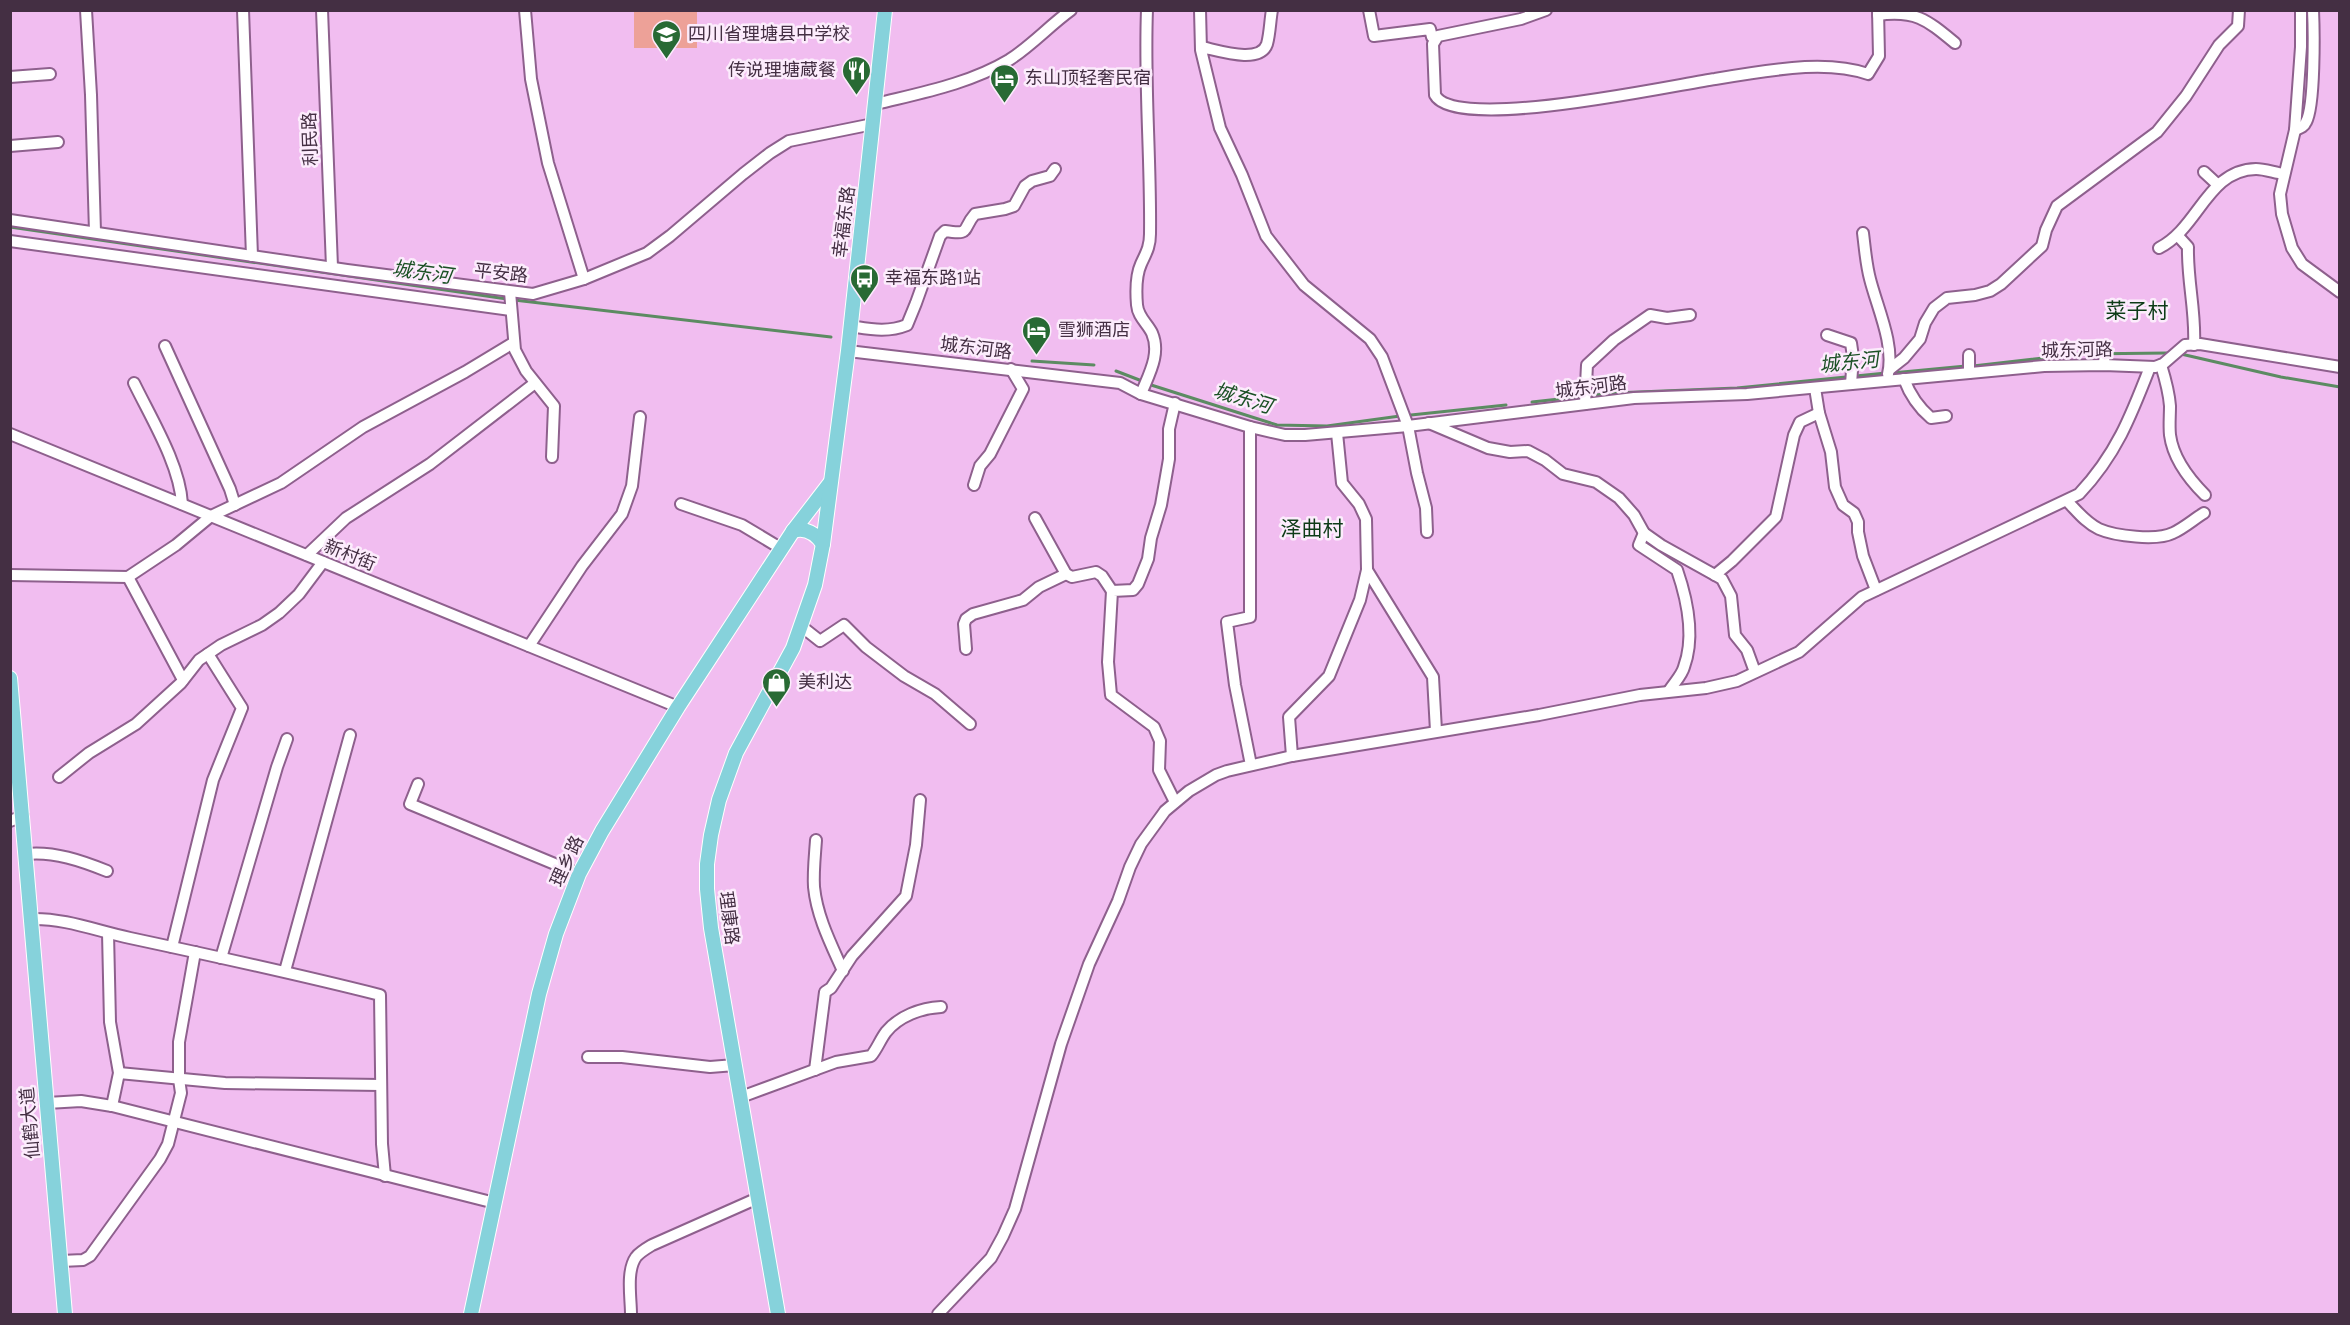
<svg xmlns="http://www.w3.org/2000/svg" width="2350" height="1325" font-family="Karla,'Noto Sans SC',sans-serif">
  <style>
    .green { fill: #eda198 }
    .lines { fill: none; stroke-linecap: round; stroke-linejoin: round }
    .stream { stroke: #5c8b62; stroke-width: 3 }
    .minor-casing { stroke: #8e608d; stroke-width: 14 }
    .major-casing { stroke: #fff; stroke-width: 16 }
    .minor { stroke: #fff; stroke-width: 10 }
    .major { stroke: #86d2db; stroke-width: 14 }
    .labels { text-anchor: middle; stroke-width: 5; stroke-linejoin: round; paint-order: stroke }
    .poi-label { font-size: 18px; fill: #442f43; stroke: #fcecfc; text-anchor: start }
    .street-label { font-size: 18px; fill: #442f43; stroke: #fcecfc }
    .water-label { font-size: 20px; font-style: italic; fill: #1b5125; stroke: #fcecfc }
    .quarter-label { font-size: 21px; fill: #0d3b17; stroke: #fcecfc }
  </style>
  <rect width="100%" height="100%" fill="#f1bdf0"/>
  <rect class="green" x="634" y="11" width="63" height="37"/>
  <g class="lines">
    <g class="stream">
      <polyline points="10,227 507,299"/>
      <polyline points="514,300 831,337"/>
      <polyline points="2181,354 2281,377 2340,387"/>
      <polyline points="1032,361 1094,365"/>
      <polyline points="1973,366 2079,354 2168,353"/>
      <polyline points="1116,371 1142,381"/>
      <polyline points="1892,373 1966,366"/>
      <polyline points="1148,384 1277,425 1327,426 1400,416"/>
      <polyline points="1532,402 1614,393 1737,388 1886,373"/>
      <polyline points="1411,415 1506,405"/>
    </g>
    <defs>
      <g id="minor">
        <polyline points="86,10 91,95 95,232"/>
        <polyline points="243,10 252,256"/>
        <polyline points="322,10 332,267"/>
        <polyline points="525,10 531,79 548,163 584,279"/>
        <polyline points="1200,10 1201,50 1220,128 1242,175 1266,236 1304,285 1370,339 1382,357 1408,426 1417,473 1426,508 1427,532"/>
        <polyline points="1369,10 1374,36 1430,29 1432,37 1435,38"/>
        <path d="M 1546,10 L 1521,19 L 1438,36 L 1433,44 L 1435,95 C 1455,133 1673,85 1715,79 C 1744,74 1775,69 1805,67 C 1826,66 1848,67 1868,74 L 1879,56 L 1878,10"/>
        <polyline points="2301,10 2301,47 2295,130 2280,194 2282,214 2292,248 2302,264 2340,292"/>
        <path d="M 1878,15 C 1916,10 1927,20 1955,43"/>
        <path d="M 1201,47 C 1217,50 1260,65 1267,44 C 1270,33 1270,21 1272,10"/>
        <polyline points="10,77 50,74"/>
        <path d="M 876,104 C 920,93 969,84 1009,60 C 1031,46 1049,26 1071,10"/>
        <path d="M 2295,130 C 2300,128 2304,127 2306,122 C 2315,106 2314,31 2313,10"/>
        <polyline points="10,146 58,142"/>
        <polyline points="2204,172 2217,184"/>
        <polyline points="10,220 347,270 533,294 584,279 647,253 670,236 743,174 770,153 789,141 873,124"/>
        <path d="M 1863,233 C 1865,249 1866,264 1870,279 C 1877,307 1895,345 1888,374"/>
        <path d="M 2178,236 L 2188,247 C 2187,280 2196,312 2194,345"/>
        <polyline points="10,241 511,310"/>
        <path d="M 2159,248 C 2199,228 2207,170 2256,169 C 2265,169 2275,173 2284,174"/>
        <polyline points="510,292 515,350 526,371 554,406 552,457"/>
        <path d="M 850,326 C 870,329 887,333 907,325 L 916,303 L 940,236 L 945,231 C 972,235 961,230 975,214 L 1005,209 L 1014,206 L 1025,186 L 1032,181 L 1050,176 L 1055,169"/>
        <polyline points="1827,335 1851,343 1853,357 1851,384"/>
        <polyline points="165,346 230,489 235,505"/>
        <polyline points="848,351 1120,383 1141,394 1250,427 1285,435 1305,435 1408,426 1634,398 1747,394 2044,366 2104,365 2155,367 2163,364 2185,345 2200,344 2340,367"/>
        <polyline points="1969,355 1969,373"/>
        <polyline points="2104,365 2105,348"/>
        <path d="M 2161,365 C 2165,378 2169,392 2170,406 C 2170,416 2169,425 2170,435 C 2173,458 2189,479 2205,495"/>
        <polyline points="1890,369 1904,358 1920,339 1925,323 1934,308 1947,298 1975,295 1990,291 2001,284 2042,246 2046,230 2057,206 2157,132 2186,96 2219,45 2238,26 2239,10"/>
        <path d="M 1904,379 C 1910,395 1918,407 1931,418 L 1946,416"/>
        <path d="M 134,383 C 151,418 180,465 182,504"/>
        <polyline points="1815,388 1819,413 1831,452 1835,487 1843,505 1854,513 1858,522 1858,532 1863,556 1876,590"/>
        <path d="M 1141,394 C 1149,374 1161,354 1152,333 C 1147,323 1138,317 1137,305 C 1136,293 1136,275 1141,264 C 1146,253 1150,247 1150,234 C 1151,159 1144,85 1147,10"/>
        <polyline points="1175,403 1169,429 1169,459 1161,505 1151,538 1148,559 1138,584 1133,590 1112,591 1108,662 1111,695 1154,727 1160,741 1159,770 1175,802"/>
        <polyline points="1585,404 1587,365 1614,340 1650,315 1667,318 1690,315"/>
        <polyline points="1429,423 1488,448 1510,452 1528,451 1545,460 1563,474 1596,482 1619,498 1634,515 1644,533 1661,545 1722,579 1731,596 1735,635 1747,650 1755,672"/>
        <polyline points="1250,427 1250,617 1227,622 1235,685 1251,765"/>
        <polyline points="10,434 678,707"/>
        <polyline points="974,485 980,466 990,454 1023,389 1011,369"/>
        <path d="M 2067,501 C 2077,511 2086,523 2099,529 C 2115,536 2157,541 2173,533 C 2184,528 2194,519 2204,513"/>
        <polyline points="681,504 742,525 782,549"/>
        <polyline points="1035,518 1066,574 1072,577 1096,572 1102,576 1112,591"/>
        <path d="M 1644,533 L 1639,545 L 1677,570 C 1687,599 1695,637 1684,667 C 1682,675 1674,683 1669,691"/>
        <polyline points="307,555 346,518 430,464 535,383"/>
        <polyline points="1367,570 1433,677 1436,731"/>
        <polyline points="10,575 128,577 176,545 211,516 281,483 363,427 465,372 513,343"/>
        <polyline points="1715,575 1732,561 1776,517 1794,435 1800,422 1819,413"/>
        <polyline points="128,577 183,680"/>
        <polyline points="801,626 820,641 844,625 866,647 904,676 935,694 970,724"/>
        <polyline points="529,646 582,566 622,514 632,486 640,417"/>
        <polyline points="966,649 964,624 966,619 973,614 1023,600 1039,587 1066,574"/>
        <polyline points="1292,756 1289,717 1329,676 1360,600 1367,570 1366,519 1359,504 1342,483 1337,433"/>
        <polyline points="59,777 89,753 136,724 181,683 199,660 221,645 262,625 279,613 299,594 323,562"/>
        <polyline points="418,784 410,804 579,874"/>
        <polyline points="10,821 23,816"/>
        <path d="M 816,840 C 815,855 813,872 814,887 C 817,917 831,944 843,971"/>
        <path d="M 26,854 C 54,851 82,861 107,871"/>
        <path d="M 31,919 C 65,918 97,931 130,938 C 214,956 297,974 380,995 L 382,1144 L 385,1176"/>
        <polyline points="108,933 110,1022 119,1073 112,1106"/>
        <polyline points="172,947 213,780 242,708 208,654"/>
        <polyline points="221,958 277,767 287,739"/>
        <polyline points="285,971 350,735"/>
        <polyline points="588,1057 622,1057 710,1067 735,1065"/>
        <polyline points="815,1070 825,992 831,988 852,956 906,896 916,845 920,800"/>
        <polyline points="119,1073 225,1083 381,1085"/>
        <path d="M 741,1097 L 836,1062 L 871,1056 C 877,1049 880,1040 886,1032 C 899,1016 921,1008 941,1007"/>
        <polyline points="47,1103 81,1101 112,1106 495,1203"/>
        <polyline points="61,1261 83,1260 90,1256 160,1159 168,1144 181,1093 179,1079 179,1042 195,952"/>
        <path d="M 631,1314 C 631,1298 626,1271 636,1257 C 640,1252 647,1248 652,1245 L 758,1198"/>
        <path d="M 938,1314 L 991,1258 L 1003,1236 L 1015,1209 L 1061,1044 L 1089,964 L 1118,901 L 1130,867 L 1141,844 L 1165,811 L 1189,791 L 1216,775 L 1227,771 L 1292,756 L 1539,715 L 1640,695 L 1706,688 L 1737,681 L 1799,652 L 1862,597 L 2079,494 C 2116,455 2131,416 2150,367"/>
      </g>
      <g id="major">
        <path d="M 793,531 C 805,527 816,534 823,544"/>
        <polyline points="10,678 65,1314"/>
        <polyline points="471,1314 539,994 556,934 579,874 602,831 678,707 793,531 830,483"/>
        <polyline points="778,1314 711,928 707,889 707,864 711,835 719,800 736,753 793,648 815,585 823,544 848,351 885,10"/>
      </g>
    </defs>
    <use href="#minor" class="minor-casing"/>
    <use href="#major" class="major-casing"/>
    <use href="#minor" class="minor"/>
    <use href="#major" class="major"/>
  </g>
  <defs>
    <symbol id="school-pin" viewBox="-11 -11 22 30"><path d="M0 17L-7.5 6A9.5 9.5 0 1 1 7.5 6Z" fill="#286a34" stroke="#fcecfc"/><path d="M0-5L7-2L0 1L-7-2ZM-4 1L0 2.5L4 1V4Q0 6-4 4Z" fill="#fff"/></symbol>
    <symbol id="restaurant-pin" viewBox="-11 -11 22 30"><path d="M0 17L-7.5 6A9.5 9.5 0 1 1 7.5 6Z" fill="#286a34" stroke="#fcecfc"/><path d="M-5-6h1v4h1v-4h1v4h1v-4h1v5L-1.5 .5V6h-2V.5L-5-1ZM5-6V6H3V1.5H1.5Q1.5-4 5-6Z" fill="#fff"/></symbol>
    <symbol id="hotel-pin" viewBox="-11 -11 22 30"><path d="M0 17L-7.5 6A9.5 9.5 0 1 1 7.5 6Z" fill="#286a34" stroke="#fcecfc"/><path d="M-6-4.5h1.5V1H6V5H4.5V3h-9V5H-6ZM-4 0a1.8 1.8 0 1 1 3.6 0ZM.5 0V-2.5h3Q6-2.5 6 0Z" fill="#fff"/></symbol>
    <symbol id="bus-pin" viewBox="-11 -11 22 30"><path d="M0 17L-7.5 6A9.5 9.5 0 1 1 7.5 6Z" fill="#286a34" stroke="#fcecfc"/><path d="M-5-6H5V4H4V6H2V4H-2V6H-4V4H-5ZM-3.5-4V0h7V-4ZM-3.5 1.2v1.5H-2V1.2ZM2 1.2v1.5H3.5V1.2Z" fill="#fff"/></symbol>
    <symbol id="shop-pin" viewBox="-11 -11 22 30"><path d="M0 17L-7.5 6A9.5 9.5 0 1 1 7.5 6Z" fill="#286a34" stroke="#fcecfc"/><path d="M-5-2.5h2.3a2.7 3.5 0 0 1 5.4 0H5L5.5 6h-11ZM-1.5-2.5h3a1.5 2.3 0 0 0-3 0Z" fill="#fff"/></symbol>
  </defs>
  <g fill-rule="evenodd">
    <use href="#school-pin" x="650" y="18" width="33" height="45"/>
    <use href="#restaurant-pin" x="840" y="54" width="33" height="45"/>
    <use href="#hotel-pin" x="988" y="62" width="33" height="45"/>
    <use href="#bus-pin" x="848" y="262" width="33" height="45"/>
    <use href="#hotel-pin" x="1020" y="314" width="33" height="45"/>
    <use href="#shop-pin" x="760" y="666" width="33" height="45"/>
  </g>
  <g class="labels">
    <g class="poi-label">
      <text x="688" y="40">四川省理塘县中学校</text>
      <text x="836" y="76" text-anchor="end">传说理塘蔵餐</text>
      <text x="1025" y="84">东山顶轻奢民宿</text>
      <text x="885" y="284">幸福东路1站</text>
      <text x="1058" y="336">雪狮酒店</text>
      <text x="798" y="688">美利达</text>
    </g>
    <g class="street-label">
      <text transform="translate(310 139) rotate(-92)" y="6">利民路</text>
      <text transform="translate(844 222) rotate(-83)" y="6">幸福东路</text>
      <text transform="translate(501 273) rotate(6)" y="6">平安路</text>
      <text transform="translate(976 348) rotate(7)" y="6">城东河路</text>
      <text transform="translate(2077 350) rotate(-1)" y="6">城东河路</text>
      <text transform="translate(1591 387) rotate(-7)" y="6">城东河路</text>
      <text transform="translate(350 555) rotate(22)" y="6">新村街</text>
      <text transform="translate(567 861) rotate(-65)" y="6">理乡路</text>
      <text transform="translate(729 918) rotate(83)" y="6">理康路</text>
      <text transform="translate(30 1123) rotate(-95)" y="6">仙鹤大道</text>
    </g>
    <g class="water-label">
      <text transform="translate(422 272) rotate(8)" y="7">城东河</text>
      <text transform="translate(1849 362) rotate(-6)" y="7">城东河</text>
      <text transform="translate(1243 398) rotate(17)" y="7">城东河</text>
    </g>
    <g class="quarter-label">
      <text x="2137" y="318">菜子村</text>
      <text x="1312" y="536">泽曲村</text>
    </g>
  </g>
  <rect width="2350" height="1325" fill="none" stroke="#442f43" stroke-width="24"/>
</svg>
